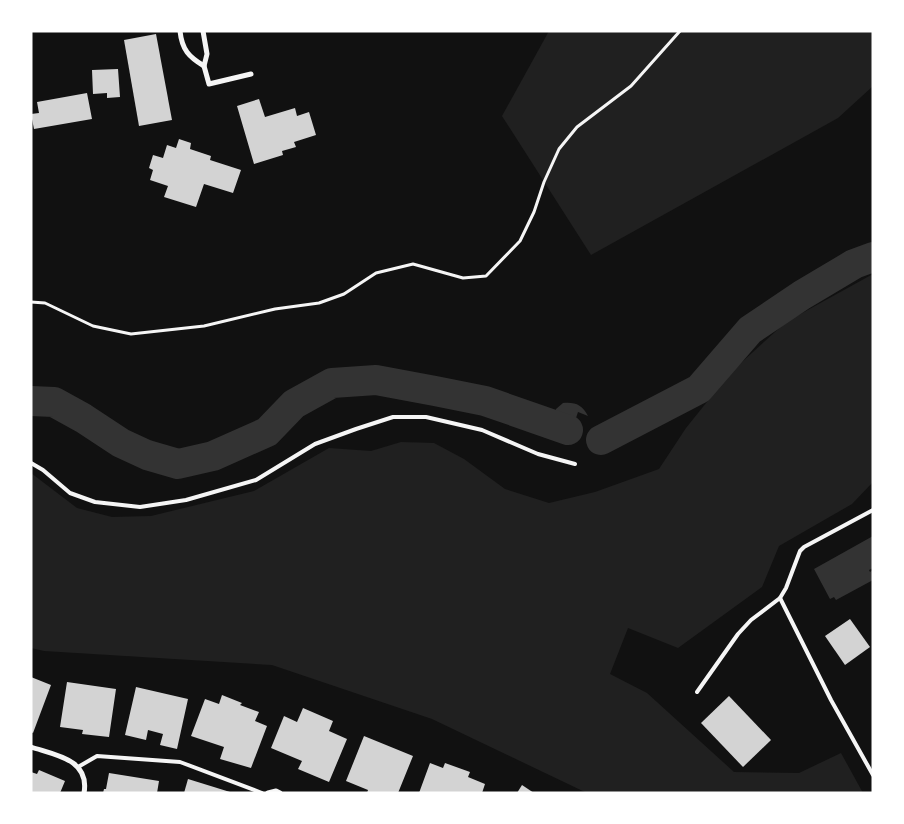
<svg xmlns="http://www.w3.org/2000/svg" width="904" height="824" font-family="Quicksand,sans-serif">
  <style>
    .green { fill: #202020 }
    .water { fill: #333 }
    .lines { fill: none; stroke-linecap: round; stroke-linejoin: round }
    .river { stroke: #333; stroke-width: 30 }
    .building { fill: #d3d3d3 }
    .path { stroke: #f5f5f5; stroke-width: 3 }
    .service { stroke: #f5f5f5; stroke-width: 4 }
    .minor { stroke: #f5f5f5; stroke-width: 5 }
  </style>
  <rect width="100%" height="100%" fill="#111"/>
  <g class="green">
    <polygon points="549,31 873,31 873,86 838,118 591,255 502,116"/>
    <polygon points="873,274 873,482 852,504 779,546 762,587 678,648 628,628 610,674 647,693 734,772 799,773 841,753 863,793 587,793 432,719 272,665 44,651 31,648 31,473 77,508 112,517 151,516 254,491 329,448 371,451 401,442 434,443 464,459 505,489 549,503 595,492 659,469 686,428 731,372 786,322"/>
  </g>
  <g class="water">
    <path d="M 563,403 C 576,402 582,405 588,416 L 578,412 L 575,421 L 571,420 L 564,437 L 550,431 L 556,409 Z"/>
    <polygon points="873,536 873,568 869,570 870,572 873,570 873,580 836,600 834,597 830,599 814,569"/>
  </g>
  <g class="lines">
    <g class="river">
      <polyline points="31,401 54,402 83,418 121,443 147,455 178,464 213,456 267,432 294,404 332,383 376,380 435,391 485,401 568,430"/>
      <polyline points="601,440 699,389 750,330 802,295 854,264 873,257"/>
    </g>
  </g>
  <g class="building">
    <polygon points="156,34 172,120 139,126 124,40"/>
    <polygon points="118,69 120,97 107,98 107,93 93,94 92,70"/>
    <polygon points="87,93 92,119 34,129 31,114 39,113 37,102"/>
    <polygon points="259,99 265,117 295,108 297,116 309,112 316,135 294,142 296,147 282,151 283,155 254,164 237,106"/>
    <polygon points="179,139 191,143 190,149 211,156 210,160 241,170 233,193 204,184 196,207 164,197 168,186 150,180 153,170 149,168 153,155 163,158 167,145 176,148"/>
    <polygon points="850,619 870,647 845,665 825,636"/>
    <polygon points="31,677 51,685 33,733 31,732"/>
    <polygon points="67,682 116,689 109,737 82,734 83,730 60,727"/>
    <polygon points="136,687 188,699 177,749 160,745 163,734 148,730 146,740 125,735"/>
    <polygon points="222,695 242,703 240,705 259,712 255,721 267,726 251,768 220,759 224,747 191,736 205,699 219,704"/>
    <polygon points="729,696 771,740 743,767 701,723"/>
    <polygon points="303,708 333,721 329,731 347,739 329,782 298,769 302,761 271,748 284,716 297,722"/>
    <polygon points="364,736 413,756 398,793 367,793 368,790 346,781"/>
    <polygon points="430,763 443,768 445,763 470,772 468,777 485,784 482,793 419,793"/>
    <polygon points="39,770 65,781 60,793 31,793 31,772 37,774"/>
    <polygon points="109,773 159,781 157,793 103,793 104,789 106,789"/>
    <polygon points="188,779 230,792 230,793 184,793"/>
    <polygon points="522,785 534,793 517,793"/>
  </g>
  <g class="lines">
    <polyline class="path" points="31,302 45,303 93,326 131,334 204,326 275,309 319,303 344,294 376,273 413,264 463,278 486,276 520,241 534,212 544,182 559,149 577,127 631,86 680,31"/>
    <g class="service">
      <polyline points="31,463 43,470 70,493 95,502 140,507 186,500 256,480 315,444 356,429 393,417 426,417 482,430 538,454 575,464"/>
      <polyline points="780,598 831,700 873,775"/>
      <polyline points="697,692 738,634 751,620 780,598 786,588 800,551 804,547 873,510"/>
      <polyline points="78,767 97,756 180,762 262,793"/>
    </g>
    <g class="minor">
      <path d="M 180,31 C 182,50 189,57 204,66"/>
      <polyline points="203,31 207,54 204,66 209,84 251,74"/>
      <path d="M 31,747 C 55,755 90,759 84,793"/>
      <polyline points="268,793 276,791 280,793"/>
    </g>
  </g>
  <rect width="904" height="824" fill="none" stroke="#ffffff" stroke-width="65"/>
</svg>
